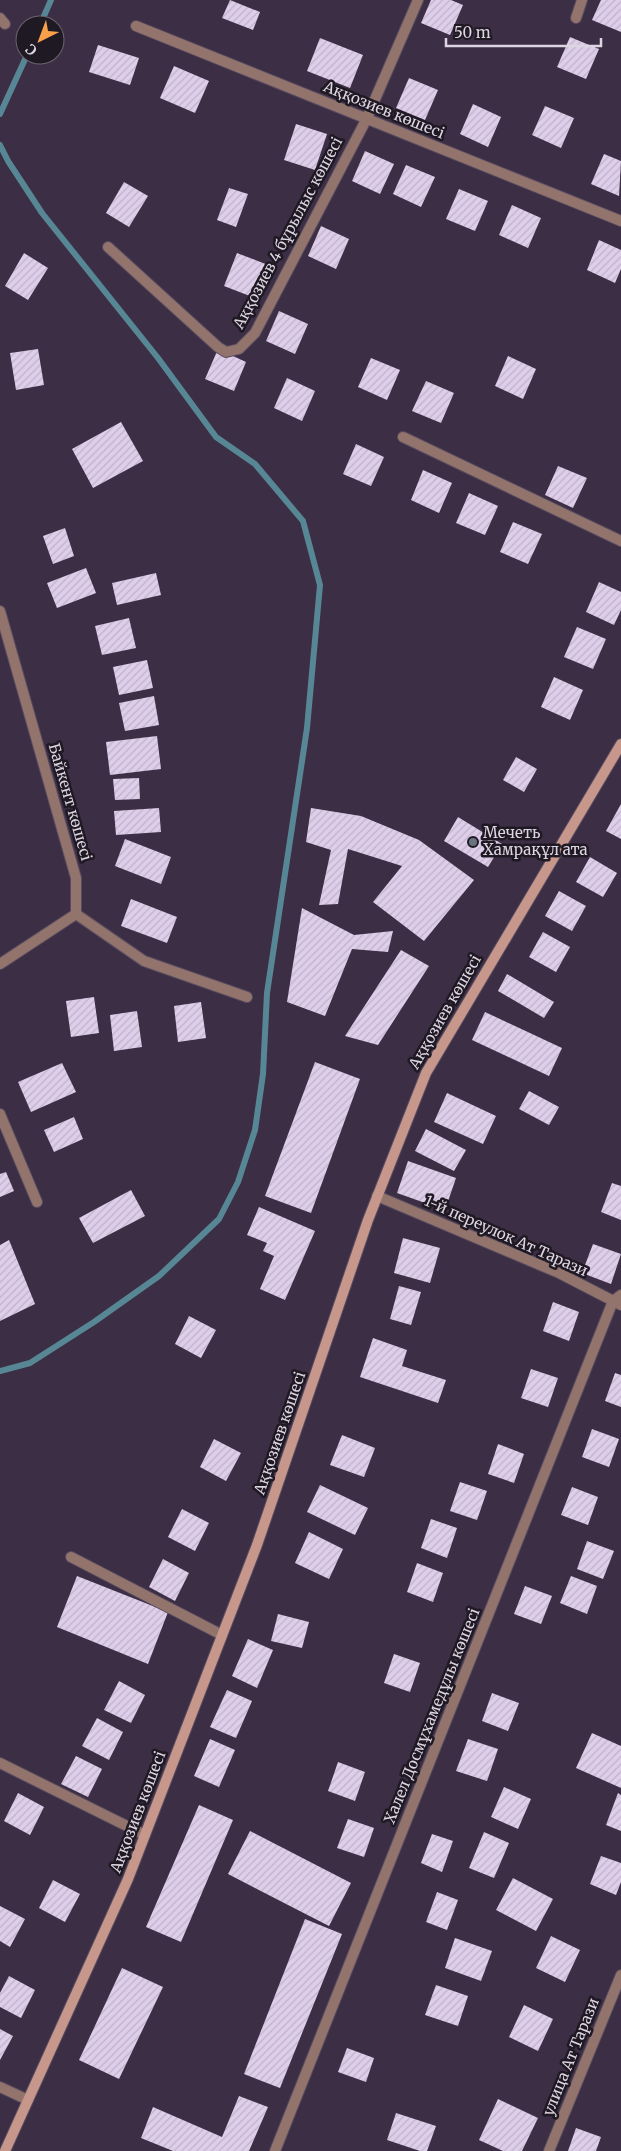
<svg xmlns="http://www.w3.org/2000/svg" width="621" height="2151" font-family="Merriweather,serif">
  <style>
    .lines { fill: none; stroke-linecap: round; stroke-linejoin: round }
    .stream { stroke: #578795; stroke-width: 6 }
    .building { fill: url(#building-hatch) }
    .lane-casing { stroke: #594c61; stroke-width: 12 }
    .street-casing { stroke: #594c61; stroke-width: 12 }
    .secondary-casing { stroke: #594c61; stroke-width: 12 }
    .lane { stroke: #92746c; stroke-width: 10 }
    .street { stroke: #92746c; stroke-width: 10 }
    .secondary { stroke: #c7978b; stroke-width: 10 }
    .worship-dot { fill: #6b7280; stroke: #1f1923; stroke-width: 2 }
    .labels { text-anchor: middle; stroke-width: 5; stroke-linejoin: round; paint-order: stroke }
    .street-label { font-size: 15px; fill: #ded5e3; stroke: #1f1923 }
    .poi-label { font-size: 15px; fill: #ded5e3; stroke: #1f1923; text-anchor: start }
  </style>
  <defs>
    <pattern id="building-hatch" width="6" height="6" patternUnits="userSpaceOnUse" patternTransform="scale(1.25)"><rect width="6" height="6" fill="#dfceea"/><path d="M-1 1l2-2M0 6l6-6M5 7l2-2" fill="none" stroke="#c0b2c9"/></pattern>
  </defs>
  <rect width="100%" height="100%" fill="#3c2e44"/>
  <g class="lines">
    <g class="stream">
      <polyline points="40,25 51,0"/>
      <polyline points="0,114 27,55"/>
      <polyline points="0,145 8,161 42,213 158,358 216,437 255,464 303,521 320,585 307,728 267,993 263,1074 255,1130 238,1182 219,1219 159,1276 94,1322 30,1363 0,1371"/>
    </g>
  </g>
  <g class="building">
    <polygon points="230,0 260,12 253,30 222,18"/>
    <polygon points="431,0 451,0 463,5 450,35 421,23"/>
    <polygon points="601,0 621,0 621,32 592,20"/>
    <polygon points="570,37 599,49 586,79 557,67"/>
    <polygon points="320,38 363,55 350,88 307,71"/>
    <polygon points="98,45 139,58 130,85 89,72"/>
    <polygon points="174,66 209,81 195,113 160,98"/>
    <polygon points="409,78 438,90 425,120 396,108"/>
    <polygon points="473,104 501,117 488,147 460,134"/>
    <polygon points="545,106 574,118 561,148 532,135"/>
    <polygon points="296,124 327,134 315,170 284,160"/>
    <polygon points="365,151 394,164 380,194 352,181"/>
    <polygon points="604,154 621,161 619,196 591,184"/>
    <polygon points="406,165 435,177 421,207 393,194"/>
    <polygon points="124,182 148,196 129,227 106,213"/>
    <polygon points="229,188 248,194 236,227 217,220"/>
    <polygon points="459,189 488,201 475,231 446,219"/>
    <polygon points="512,205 541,218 528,248 499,235"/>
    <polygon points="321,226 349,239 336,269 308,256"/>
    <polygon points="599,240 621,250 621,269 615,283 587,270"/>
    <polygon points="24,253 48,268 28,300 5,286"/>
    <polygon points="237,253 268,265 255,298 224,286"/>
    <polygon points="279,311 308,324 295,354 266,341"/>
    <polygon points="38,349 44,385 16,390 10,353"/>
    <polygon points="218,349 246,362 234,391 205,379"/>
    <polygon points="508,356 536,369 523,399 495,386"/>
    <polygon points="371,358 400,370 387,400 358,387"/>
    <polygon points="287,378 315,391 302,421 274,408"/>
    <polygon points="426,381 454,393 441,423 412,411"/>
    <polygon points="121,422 143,461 93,488 72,449"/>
    <polygon points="356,444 384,457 371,486 343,474"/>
    <polygon points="558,466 587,478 573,508 545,495"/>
    <polygon points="423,470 452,483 439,513 411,500"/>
    <polygon points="469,493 498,506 485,535 456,523"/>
    <polygon points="513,522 542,534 528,564 500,552"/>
    <polygon points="65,528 74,556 53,564 43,536"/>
    <polygon points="86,568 96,593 57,608 47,583"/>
    <polygon points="156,573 161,595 117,605 112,583"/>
    <polygon points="599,582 621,592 621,610 614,625 586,612"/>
    <polygon points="129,618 136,648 102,655 95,626"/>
    <polygon points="577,627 606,639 593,669 564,657"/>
    <polygon points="147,660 153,688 119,695 113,667"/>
    <polygon points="554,677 583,690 570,720 541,707"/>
    <polygon points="154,696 159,725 125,731 119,703"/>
    <polygon points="157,736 161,769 110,775 106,742"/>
    <polygon points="516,757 537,769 524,792 503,780"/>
    <polygon points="139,778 140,799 115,800 113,779"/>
    <polygon points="621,804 621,839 606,831"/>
    <polygon points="159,808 161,832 116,835 114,811"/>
    <polygon points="311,808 361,816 419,840 474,880 424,941 373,902 402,866 348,849 338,904 319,905 331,850 306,842"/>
    <polygon points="458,817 502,844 488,867 444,841"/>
    <polygon points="125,839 171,857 161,884 115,866"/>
    <polygon points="590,857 617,873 603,897 576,882"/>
    <polygon points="559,891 586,906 572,931 545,916"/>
    <polygon points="131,899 177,917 167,943 121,926"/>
    <polygon points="302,908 354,935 393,931 388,952 352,949 325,1016 287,1002"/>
    <polygon points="543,932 570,947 556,972 529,957"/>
    <polygon points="401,950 429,966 378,1045 345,1036"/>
    <polygon points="507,974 554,1002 544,1018 498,991"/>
    <polygon points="94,997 99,1033 71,1037 66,1001"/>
    <polygon points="201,1002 206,1038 178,1042 174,1006"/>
    <polygon points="137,1011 142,1047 114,1051 110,1015"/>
    <polygon points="485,1012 562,1048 549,1076 472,1040"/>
    <polygon points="315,1062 360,1079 311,1213 265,1196"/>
    <polygon points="62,1063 76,1092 31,1112 18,1082"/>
    <polygon points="529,1091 559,1107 549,1125 519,1109"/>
    <polygon points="447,1093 496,1116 483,1144 434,1122"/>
    <polygon points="74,1117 83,1139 54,1152 44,1130"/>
    <polygon points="426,1129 466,1150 454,1171 415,1151"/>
    <polygon points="408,1161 456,1178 445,1210 397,1193"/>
    <polygon points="6,1172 14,1191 0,1197 0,1174"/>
    <polygon points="612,1183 621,1186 621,1220 601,1212"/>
    <polygon points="131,1190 145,1216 93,1243 79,1218"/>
    <polygon points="259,1207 315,1231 285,1300 260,1289 274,1256 263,1251 267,1243 247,1235"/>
    <polygon points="403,1238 440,1248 430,1283 394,1273"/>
    <polygon points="9,1240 35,1304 0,1321 0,1245"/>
    <polygon points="593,1244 621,1254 611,1284 582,1273"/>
    <polygon points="399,1286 421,1292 411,1325 390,1319"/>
    <polygon points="553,1302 579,1312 569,1341 543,1331"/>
    <polygon points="189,1316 216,1330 201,1358 175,1344"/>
    <polygon points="373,1338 407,1350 402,1366 446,1380 438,1403 360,1377"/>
    <polygon points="531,1369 558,1378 548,1407 521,1398"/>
    <polygon points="615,1373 621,1375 621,1407 605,1401"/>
    <polygon points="592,1429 619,1439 609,1467 582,1457"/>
    <polygon points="342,1435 375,1448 364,1477 330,1465"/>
    <polygon points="214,1439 241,1453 226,1481 200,1467"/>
    <polygon points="498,1444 524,1454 514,1483 488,1474"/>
    <polygon points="460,1482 487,1491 477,1520 450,1511"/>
    <polygon points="320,1485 368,1508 355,1535 307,1512"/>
    <polygon points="572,1487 598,1497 588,1525 561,1515"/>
    <polygon points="182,1509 209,1523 195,1551 168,1537"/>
    <polygon points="431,1519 457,1528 447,1558 421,1548"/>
    <polygon points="309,1532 343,1549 329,1579 295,1563"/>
    <polygon points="587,1541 614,1551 603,1579 577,1569"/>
    <polygon points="163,1559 189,1573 175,1601 149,1587"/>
    <polygon points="417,1563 443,1573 433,1602 407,1592"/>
    <polygon points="77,1576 168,1612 148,1664 57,1627"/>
    <polygon points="571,1576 597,1586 587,1614 560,1603"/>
    <polygon points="525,1586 552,1596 541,1624 514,1614"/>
    <polygon points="278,1614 309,1622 302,1648 271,1641"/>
    <polygon points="248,1639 273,1650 257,1688 232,1676"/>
    <polygon points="394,1654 420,1663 410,1692 384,1683"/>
    <polygon points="119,1681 145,1695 131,1723 104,1710"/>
    <polygon points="227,1690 252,1701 236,1738 210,1727"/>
    <polygon points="492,1693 519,1703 508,1731 482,1721"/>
    <polygon points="97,1718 123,1732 109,1760 82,1746"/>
    <polygon points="592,1733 621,1746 621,1788 576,1768"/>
    <polygon points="210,1739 235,1750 219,1787 194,1776"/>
    <polygon points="468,1739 498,1749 487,1781 456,1771"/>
    <polygon points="76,1756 102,1769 88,1797 61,1784"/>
    <polygon points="338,1762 365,1772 355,1801 328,1791"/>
    <polygon points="504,1787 531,1799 518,1829 491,1817"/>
    <polygon points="18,1793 44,1807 30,1835 4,1821"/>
    <polygon points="618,1793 621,1795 621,1831 606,1825"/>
    <polygon points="199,1805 233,1820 181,1942 146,1927"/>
    <polygon points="348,1819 374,1828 364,1857 337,1848"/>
    <polygon points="250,1831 351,1883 329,1926 228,1874"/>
    <polygon points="484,1832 509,1843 494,1878 469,1868"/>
    <polygon points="432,1834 453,1841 442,1872 421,1863"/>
    <polygon points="601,1856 621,1863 621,1882 616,1895 590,1884"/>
    <polygon points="513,1878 553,1899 536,1931 496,1910"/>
    <polygon points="53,1880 80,1894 65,1922 39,1908"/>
    <polygon points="437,1892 458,1900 447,1930 426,1922"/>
    <polygon points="0,1906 25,1919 10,1947 0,1941"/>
    <polygon points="305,1919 342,1934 280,2088 244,2074"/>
    <polygon points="551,1936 580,1950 565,1982 536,1968"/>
    <polygon points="455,1938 492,1951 481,1981 445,1968"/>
    <polygon points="122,1968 163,1987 119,2079 79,2060"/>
    <polygon points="9,1976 35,1990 21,2018 0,2007 0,1993"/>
    <polygon points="436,1985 468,1996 458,2026 425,2015"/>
    <polygon points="524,2005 553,2019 538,2051 509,2037"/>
    <polygon points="0,2029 13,2036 0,2060"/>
    <polygon points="347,2048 374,2058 366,2082 338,2072"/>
    <polygon points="239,2096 268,2107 249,2151 173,2151 141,2138 153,2107 222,2137"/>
    <polygon points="498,2099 538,2118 522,2151 503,2151 479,2140"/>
    <polygon points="396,2113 436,2126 427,2151 420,2151 387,2140"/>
    <polygon points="576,2128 601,2137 596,2151 568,2151"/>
  </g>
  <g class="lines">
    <defs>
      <g id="lane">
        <polyline points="576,18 582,0"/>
        <polyline points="403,437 621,541"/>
        <polyline points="76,914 144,961 247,997"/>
        <polyline points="0,1114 37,1202"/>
        <polyline points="71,1557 222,1635"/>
      </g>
      <g id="street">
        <polyline points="0,18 5,24"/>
        <polyline points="136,26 621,221"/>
        <polyline points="108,247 218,347 226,352 239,349 255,333 366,120 418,0"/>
        <polyline points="0,611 76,878 76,914 0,964"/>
        <polyline points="377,1196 559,1273 621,1305"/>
        <polyline points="0,1763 145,1835"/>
        <polyline points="0,2087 28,2100"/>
        <polyline points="275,2151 613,1301 621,1295"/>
        <polyline points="549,2151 621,1975"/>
      </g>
      <polyline id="secondary" points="5,2151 128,1879 257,1545 368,1220 426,1073 621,744"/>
    </defs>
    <use href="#lane" class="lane-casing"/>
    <use href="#street" class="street-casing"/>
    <use href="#secondary" class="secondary-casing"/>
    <use href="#lane" class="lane"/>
    <use href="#street" class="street"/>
    <use href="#secondary" class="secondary"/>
  </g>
  <circle class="worship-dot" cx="473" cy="842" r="5"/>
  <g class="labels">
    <g class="street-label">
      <text transform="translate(384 110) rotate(22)" y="5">Аққозиев көшесі</text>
      <text transform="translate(288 233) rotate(-62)" y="5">Аққозиев 4 бұрылыс көшесі</text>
      <text transform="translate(70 802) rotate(74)" y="5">Байкент көшесі</text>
      <text transform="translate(445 1012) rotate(-60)" y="5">Аққозиев көшесі</text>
      <text transform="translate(506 1236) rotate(24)" y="5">1-й переулок Ат Тарази</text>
      <text transform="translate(280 1433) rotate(-71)" y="5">Аққозиев көшесі</text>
      <text transform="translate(432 1716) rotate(-68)" y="5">Халел Досмұхамедұлы көшесі</text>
      <text transform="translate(138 1812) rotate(-69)" y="5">Аққозиев көшесі</text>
      <text transform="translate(571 2057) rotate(-68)" y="5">улица Ат Тарази</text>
    </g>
    <g class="poi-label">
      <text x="483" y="838">Мечеть<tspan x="483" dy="17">Хамрақұл ата</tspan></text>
    </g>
  </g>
  <g transform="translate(40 40) rotate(222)"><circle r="24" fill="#1f1923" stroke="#6b6470"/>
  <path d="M0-4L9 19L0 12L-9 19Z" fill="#f8a14a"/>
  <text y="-8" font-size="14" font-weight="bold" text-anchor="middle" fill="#ded5e3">С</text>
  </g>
  <path d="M446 38v8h155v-8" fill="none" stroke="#ded5e3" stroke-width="2.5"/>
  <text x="454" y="38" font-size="15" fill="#ded5e3" stroke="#1f1923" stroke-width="4" paint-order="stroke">50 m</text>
</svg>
